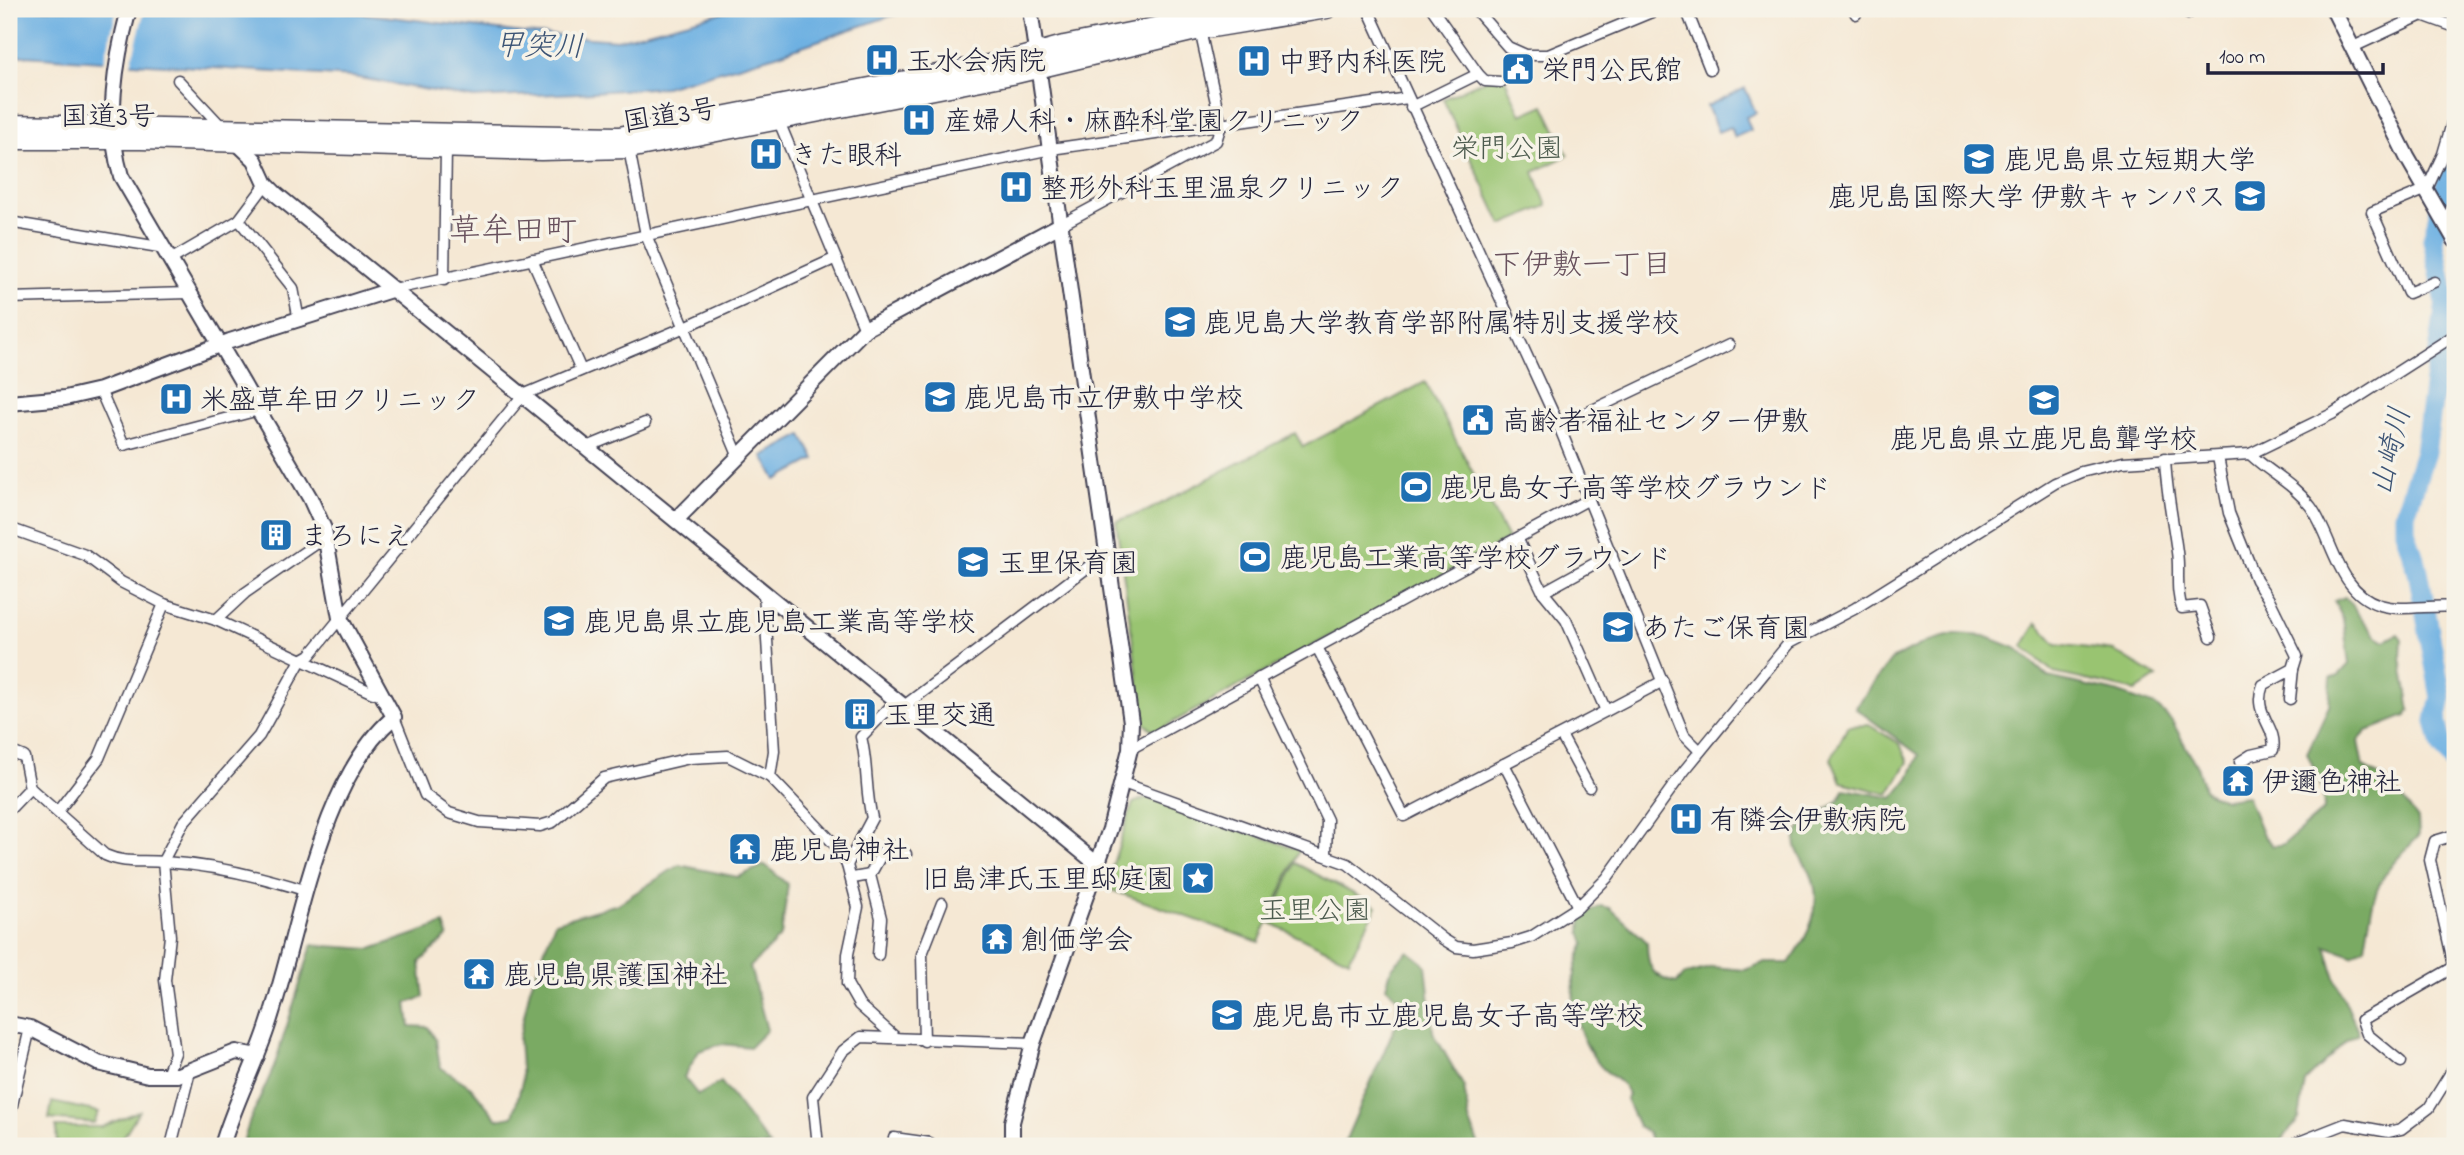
<svg xmlns="http://www.w3.org/2000/svg" width="2464" height="1155" font-family="'Indie Flower','Klee One',sans-serif">
  <style>
    .green { fill: #99c471; stroke: #5e7356; stroke-width: 2 }
    .forest { fill: #7aaa63; stroke: #4e664f; stroke-width: 2 }
    .water { fill: #6db0e2; stroke: #48698e; stroke-width: 2 }
    .pier { fill: #f5e8d4 }
    .lines { fill: none; stroke-linecap: round; stroke-linejoin: round }
    .river { stroke: #6db0e2; stroke-width: 21 }
    .street-casing { stroke: #424052; stroke-width: 13 }
    .secondary-casing { stroke: #424052; stroke-width: 18 }
    .highway-casing { stroke: #424052; stroke-width: 21 }
    .street { stroke: #fff; stroke-width: 10 }
    .secondary { stroke: #fff; stroke-width: 14 }
    .highway { stroke: #fff; stroke-width: 18 }
    .labels { text-anchor: middle; stroke-width: 7; stroke-linejoin: round; paint-order: stroke }
    .poi-label { font-size: 28px; fill: #22223b; stroke: #f7f3e8; text-anchor: start }
    .street-label { font-size: 28px; fill: #22223b; stroke: #f7f3e8 }
    .park-label { font-size: 28px; fill: #4c5b4e; stroke: #f7f3e8 }
    .water-label { font-size: 30px; font-style: italic; fill: #3c5475; stroke: #f7f3e8 }
    .neighbourhood-label { font-size: 30px; fill: #68515d; stroke: #f7f3e8 }
    .quarter-label { font-size: 32px; fill: #68515d; stroke: #f7f3e8 }
  </style>
  <rect width="100%" height="100%" fill="#f7f3e8"/>
  <filter id="ink" filterUnits="userSpaceOnUse"><feTurbulence type="fractalNoise" baseFrequency=".0143" numOctaves="2"/><feDisplacementMap in="SourceGraphic" scale="14" xChannelSelector="R" yChannelSelector="G"/><feConvolveMatrix kernelMatrix="1 2 1 2 8 2 1 2 1" color-interpolation-filters="sRGB"/></filter>
  <filter id="wash" filterUnits="userSpaceOnUse"><feTurbulence type="fractalNoise" baseFrequency=".00686" numOctaves="4" result="noise"/><feDisplacementMap in="SourceGraphic" scale="28" xChannelSelector="R" yChannelSelector="G"/><feGaussianBlur stdDeviation="1.57" result="paint"/><feColorMatrix in="noise" values="0 0 0 0 0 0 0 0 0 0 0 0 0 0 0 0 0 1.4 0 .05"/><feComposite in="paint" operator="in"/></filter>
  <g filter="url(#wash)">
    <rect width="100%" height="100%" fill="#f5e8d4"/>
    <g class="green">
      <polygon points="1502,72 1521,115 1544,105 1568,155 1534,172 1547,206 1502,225 1443,99"/>
      <polygon points="1425,382 1508,539 1155,732 1144,723 1116,521 1147,511 1295,433 1303,447"/>
      <polygon points="2037,623 2056,644 2114,651 2157,677 2136,691 2054,673 2023,646"/>
      <polygon points="1869,725 1900,744 1908,762 1889,794 1841,782 1831,759 1848,726"/>
      <polygon points="1148,797 1299,850 1259,942 1105,888 1133,803"/>
      <polygon points="1295,863 1377,906 1349,960 1270,923"/>
      <polygon points="52,1102 99,1112 94,1123 49,1119"/>
      <polygon points="139,1111 118,1146 57,1146 56,1127 102,1127"/>
    </g>
    <g class="forest">
      <path d="M 2345,597 L 2375,635 L 2385,641 L 2398,634 L 2402,639 L 2401,658 L 2410,710 L 2406,716 L 2367,731 L 2358,741 L 2363,767 L 2388,780 L 2418,819 L 2419,836 C 2375,880 2375,886 2365,947 L 2352,955 L 2326,946 L 2335,978 L 2359,1033 L 2346,1041 L 2305,1082 L 2299,1119 L 2277,1146 L 1653,1146 L 1648,1132 L 1639,1128 L 1626,1100 L 1628,1094 C 1622,1078 1607,1076 1598,1063 C 1572,1029 1565,981 1585,944 L 1581,932 L 1582,917 L 1601,906 L 1610,908 L 1647,942 C 1647,966 1651,978 1677,983 L 1684,975 L 1713,967 L 1745,970 L 1763,963 L 1789,963 C 1808,937 1825,905 1810,872 C 1805,862 1793,850 1796,838 C 1800,818 1824,814 1836,802 C 1840,799 1842,793 1845,789 L 1893,798 L 1909,778 L 1919,755 L 1855,708 L 1891,660 L 1926,642 L 1955,634 L 1985,636 L 2018,649 L 2048,677 L 2116,692 L 2156,706 L 2172,721 L 2198,769 L 2204,789 L 2213,796 L 2225,799 L 2247,796 L 2263,835 L 2273,846 L 2284,844 L 2324,810 L 2323,790 L 2307,753 L 2329,706 L 2331,677 L 2339,675 L 2349,664 L 2343,619 L 2334,601 Z"/>
      <polygon points="679,865 738,877 765,865 788,885 781,936 750,967 767,1030 750,1047 721,1044 699,1051 684,1077 698,1095 721,1082 770,1146 242,1146 250,1120 274,1067 312,945 371,949 444,924 448,936 420,962 424,997 407,1003 410,1026 428,1027 436,1040 440,1067 471,1087 497,1119 513,1116 522,1082 519,1039 530,988 555,922 618,904"/>
      <polygon points="1408,951 1426,965 1433,1032 1464,1087 1469,1119 1479,1146 1343,1146 1396,1024 1398,998 1386,987 1392,967"/>
    </g>
    <g class="water">
      <polygon points="9,9 324,9 523,33 617,40 735,9 911,9 776,55 665,87 578,93 474,98 353,77 9,55"/>
      <polygon points="1745,88 1756,113 1746,117 1751,130 1735,137 1730,127 1718,132 1707,106"/>
      <polygon points="802,435 815,459 776,480 763,456"/>
    </g>
    <polygon class="pier" points="117,9 145,9 130,68 103,66"/>
    <g class="lines">
      <polyline class="river" points="2455,149 2433,239 2446,303 2425,452 2405,514 2405,531 2418,571 2441,697 2436,721 2442,746 2455,763"/>
    </g>
  </g>
  <g filter="url(#ink)">
    <g class="lines">
      <defs>
        <g id="street">
          <polyline points="1368,9 1559,426 1684,735 1700,751"/>
          <polyline points="1475,9 1508,47 1526,55 1548,55 1659,9"/>
          <polyline points="1686,9 1710,69"/>
          <polyline points="1853,9 1856,14"/>
          <polyline points="2185,9 2188,14"/>
          <polyline points="1433,10 1478,74 1485,81 1501,82"/>
          <polyline points="2351,48 2422,15 2455,27"/>
          <polyline points="178,80 221,126"/>
          <polyline points="1411,107 1478,74"/>
          <polyline points="778,119 865,329"/>
          <polyline points="629,149 646,235 738,455"/>
          <polyline points="239,220 293,288 299,321"/>
          <polyline points="9,222 165,248"/>
          <polyline points="1062,224 1216,141 1221,125 1200,30"/>
          <polyline points="2447,225 2455,195"/>
          <polyline points="172,259 239,220 266,184"/>
          <polyline points="532,259 581,370"/>
          <polyline points="444,280 446,149"/>
          <polyline points="2434,282 2408,293 2372,212 2427,189 2443,154 2455,113"/>
          <polyline points="394,289 1051,149 1408,98"/>
          <polyline points="9,298 189,293"/>
          <polyline points="100,390 124,445 259,410"/>
          <polyline points="1559,426 1729,345"/>
          <polyline points="587,447 645,423"/>
          <path d="M 2250,454 C 2270,473 2294,484 2311,507 C 2333,537 2337,592 2380,605 C 2403,612 2432,604 2455,607"/>
          <path d="M 2218,457 L 2229,513 L 2256,580 L 2270,601 L 2297,656 L 2293,669 L 2263,685 C 2251,714 2278,726 2273,750 L 2251,755 L 2240,762"/>
          <path d="M 2165,458 C 2166,490 2173,520 2177,552 C 2180,571 2175,590 2182,608 L 2200,606 L 2211,637"/>
          <polyline points="9,528 85,555 121,582 164,604 216,620 373,693 382,692"/>
          <polyline points="764,592 774,751 770,777"/>
          <polyline points="1543,592 1612,554"/>
          <polyline points="216,620 245,593 326,537"/>
          <polyline points="1317,647 1404,816 1606,711 1566,620 1543,592 1518,540"/>
          <polyline points="1259,678 1327,820 1326,854"/>
          <polyline points="2290,699 2293,669"/>
          <polyline points="904,706 1108,552"/>
          <polyline points="1606,711 1663,681"/>
          <polyline points="394,717 425,795 449,813 479,822 540,826 553,822 604,778 690,758 728,756 770,777 839,849 847,865 858,907 848,954 847,984 859,1005 895,1037"/>
          <polyline points="1561,735 1589,787"/>
          <polyline points="1130,749 1589,499"/>
          <path d="M 9,751 L 24,757 L 30,788 L 105,855 C 125,864 142,860 164,862 C 213,865 260,876 307,891"/>
          <polyline points="1504,764 1578,907"/>
          <polyline points="1123,783 1348,864 1443,939 1456,947 1473,949 1512,943 1531,937 1578,907 1607,878 1684,771 1789,643 1854,609 2055,483 2081,472 2123,462 2250,454 2332,414 2455,335"/>
          <polyline points="9,810 30,788"/>
          <polyline points="58,811 99,758 164,604"/>
          <path d="M 847,865 L 872,818 C 865,791 868,764 861,737 L 897,700"/>
          <polyline points="870,875 887,844 906,854"/>
          <polyline points="853,878 870,875 881,918 878,955"/>
          <polyline points="2455,970 2430,860 2435,841 2455,835"/>
          <polyline points="924,1041 922,954 942,903"/>
          <polyline points="2401,1062 2367,1034 2362,1020 2454,967"/>
          <polyline points="166,1077 175,1053 165,980 170,936 163,861 183,823 259,736 301,660 310,655 523,395 685,327 834,259"/>
          <polyline points="9,1118 30,1028"/>
          <polyline points="171,1146 190,1071"/>
          <polyline points="818,1146 813,1097 843,1051 861,1037 1033,1043"/>
          <polyline points="893,1146 894,1138 930,1143 930,1146"/>
          <polyline points="2289,1146 2345,1124 2389,1132 2401,1129 2429,1108 2455,1066"/>
        </g>
        <g id="secondary">
          <path d="M 129,9 C 115,62 105,122 121,176 L 310,498 L 324,529 L 340,618 L 394,717 C 320,779 299,932 269,1022 C 256,1064 234,1104 222,1146"/>
          <polyline points="2333,9 2407,157 2455,240"/>
          <polyline points="234,140 255,160 266,184 277,195 1097,864"/>
          <polyline points="9,403 65,398 100,390 230,341 394,289"/>
          <polyline points="676,520 865,329 1062,224"/>
          <polyline points="9,1024 30,1028 98,1063 148,1075 178,1075 236,1052 257,1056"/>
          <polyline points="1012,1146 1012,1122 1033,1043 1110,829 1130,749 1131,722 1030,9"/>
        </g>
        <g id="highway">
          <polyline points="9,124 619,136 1009,60 1064,45 1245,9"/>
          <polyline points="9,140 141,140 541,151 629,149 1012,75 1200,30 1327,9"/>
        </g>
      </defs>
      <use href="#street" class="street-casing"/>
      <use href="#secondary" class="secondary-casing"/>
      <use href="#highway" class="highway-casing"/>
      <use href="#street" class="street"/>
      <use href="#secondary" class="secondary"/>
      <use href="#highway" class="highway"/>
    </g>
  </g>
  <defs>
    <symbol id="hospital-square" viewBox="-11 -11 22 22"><rect x="-9" y="-9" width="18" height="18" rx="4" fill="#1f6fb2" stroke="#f7f3e8"/><path d="M-5-5h3v3.5h4V-5h3V5h-3V1.5h-4V5h-3Z" fill="#fff"/></symbol>
    <symbol id="civic-square" viewBox="-11 -11 22 22"><rect x="-9" y="-9" width="18" height="18" rx="4" fill="#1f6fb2" stroke="#f7f3e8"/><path d="M-.6-6.5H3V-4.5H.6V-3L4-1V1h2V6H-6V1h2V-1L-.6-3ZM-1.2 2.5V6h2.4V2.5Z" fill="#fff"/></symbol>
    <symbol id="university-square" viewBox="-11 -11 22 22"><rect x="-9" y="-9" width="18" height="18" rx="4" fill="#1f6fb2" stroke="#f7f3e8"/><path d="M0-5L7-2L0 1L-7-2ZM-4 1L0 2.5L4 1V4Q0 6-4 4Z" fill="#fff"/></symbol>
    <symbol id="school-square" viewBox="-11 -11 22 22"><rect x="-9" y="-9" width="18" height="18" rx="4" fill="#1f6fb2" stroke="#f7f3e8"/><path d="M0-5L7-2L0 1L-7-2ZM-4 1L0 2.5L4 1V4Q0 6-4 4Z" fill="#fff"/></symbol>
    <symbol id="stadium-square" viewBox="-11 -11 22 22"><rect x="-9" y="-9" width="18" height="18" rx="4" fill="#1f6fb2" stroke="#f7f3e8"/><path d="M0-5a6.5 5 0 1 0 0 10a6.5 5 0 1 0 0-10ZM-3.5-1.8h7v3.6h-7Z" fill="#fff"/></symbol>
    <symbol id="building-square" viewBox="-11 -11 22 22"><rect x="-9" y="-9" width="18" height="18" rx="4" fill="#1f6fb2" stroke="#f7f3e8"/><path d="M-4-6H4V6H1V3H-1V6H-4ZM-2.5-4.3h1.7v1.8h-1.7ZM.8-4.3h1.7v1.8H.8ZM-2.5-1h1.7V.8h-1.7ZM.8-1h1.7V.8H.8Z" fill="#fff"/></symbol>
    <symbol id="temple-square" viewBox="-11 -11 22 22"><rect x="-9" y="-9" width="18" height="18" rx="4" fill="#1f6fb2" stroke="#f7f3e8"/><path d="M0-6L5-2H3V0L6.5 2.5H4V6H1.5V3h-3V6H-4V2.5H-6.5L-3 0V-2H-5Z" fill="#fff"/></symbol>
    <symbol id="sight-square" viewBox="-11 -11 22 22"><rect x="-9" y="-9" width="18" height="18" rx="4" fill="#1f6fb2" stroke="#f7f3e8"/><path d="M0-6L1.8-2.2L6-1.7L2.9 1.2L3.7 5.4L0 3.3L-3.7 5.4L-2.9 1.2L-6-1.7L-1.8-2.2Z" fill="#fff"/></symbol>
  </defs>
  <g fill-rule="evenodd">
    <use href="#hospital-square" x="863" y="41" width="38" height="38"/>
    <use href="#hospital-square" x="1235" y="42" width="38" height="38"/>
    <use href="#civic-square" x="1499" y="50" width="38" height="38"/>
    <use href="#hospital-square" x="900" y="101" width="38" height="38"/>
    <use href="#hospital-square" x="747" y="135" width="38" height="38"/>
    <use href="#university-square" x="1960" y="140" width="38" height="38"/>
    <use href="#hospital-square" x="997" y="168" width="38" height="38"/>
    <use href="#university-square" x="2231" y="177" width="38" height="38"/>
    <use href="#school-square" x="1161" y="303" width="38" height="38"/>
    <use href="#school-square" x="921" y="378" width="38" height="38"/>
    <use href="#hospital-square" x="157" y="380" width="38" height="38"/>
    <use href="#school-square" x="2025" y="381" width="38" height="38"/>
    <use href="#civic-square" x="1459" y="401" width="38" height="38"/>
    <use href="#stadium-square" x="1397" y="468" width="38" height="38"/>
    <use href="#building-square" x="257" y="516" width="38" height="38"/>
    <use href="#stadium-square" x="1236" y="538" width="38" height="38"/>
    <use href="#school-square" x="954" y="543" width="38" height="38"/>
    <use href="#school-square" x="540" y="602" width="38" height="38"/>
    <use href="#school-square" x="1599" y="608" width="38" height="38"/>
    <use href="#building-square" x="841" y="695" width="38" height="38"/>
    <use href="#temple-square" x="2219" y="762" width="38" height="38"/>
    <use href="#hospital-square" x="1667" y="800" width="38" height="38"/>
    <use href="#temple-square" x="726" y="830" width="38" height="38"/>
    <use href="#sight-square" x="1179" y="859" width="38" height="38"/>
    <use href="#temple-square" x="978" y="920" width="38" height="38"/>
    <use href="#temple-square" x="460" y="955" width="38" height="38"/>
    <use href="#school-square" x="1208" y="996" width="38" height="38"/>
  </g>
  <g class="labels">
    <g class="poi-label">
      <text x="906" y="70">玉水会病院</text>
      <text x="1278" y="71">中野内科医院</text>
      <text x="1542" y="79">栄門公民館</text>
      <text x="944" y="130">産婦人科・麻酔科堂園クリニック</text>
      <text x="790" y="164">きた眼科</text>
      <text x="2004" y="169">鹿児島県立短期大学</text>
      <text x="1040" y="197">整形外科玉里温泉クリニック</text>
      <text x="2226" y="206" text-anchor="end">鹿児島国際大学 伊敷キャンパス</text>
      <text x="1204" y="332">鹿児島大学教育学部附属特別支援学校</text>
      <text x="964" y="407">鹿児島市立伊敷中学校</text>
      <text x="200" y="409">米盛草牟田クリニック</text>
      <text x="1502" y="430">高齢者福祉センター伊敷</text>
      <text x="2044" y="448" text-anchor="middle">鹿児島県立鹿児島聾学校</text>
      <text x="1440" y="497">鹿児島女子高等学校グラウンド</text>
      <text x="300" y="545">まろにえ</text>
      <text x="1280" y="567">鹿児島工業高等学校グラウンド</text>
      <text x="998" y="572">玉里保育園</text>
      <text x="584" y="631">鹿児島県立鹿児島工業高等学校</text>
      <text x="1642" y="637">あたご保育園</text>
      <text x="884" y="724">玉里交通</text>
      <text x="2262" y="791">伊邇色神社</text>
      <text x="1710" y="829">有隣会伊敷病院</text>
      <text x="770" y="859">鹿児島神社</text>
      <text x="1174" y="888" text-anchor="end">旧島津氏玉里邸庭園</text>
      <text x="1021" y="949">創価学会</text>
      <text x="504" y="984">鹿児島県護国神社</text>
      <text x="1252" y="1025">鹿児島市立鹿児島女子高等学校</text>
    </g>
    <g class="street-label">
      <text transform="translate(670 114) rotate(-9)" y="10">国道3号</text>
      <text x="108" y="125">国道3号</text>
    </g>
    <g class="park-label">
      <text x="1507" y="157">栄門公園</text>
      <text x="1315" y="919">玉里公園</text>
    </g>
    <g class="water-label">
      <text transform="translate(539 45) rotate(1)" y="10">甲突川</text>
      <text transform="translate(2390 451) rotate(-77)" y="10">山崎川</text>
    </g>
    <g class="neighbourhood-label">
      <text x="1582" y="274">下伊敷一丁目</text>
    </g>
    <g class="quarter-label">
      <text x="513" y="240">草牟田町</text>
    </g>
  </g>
  <rect width="2464" height="1155" fill="none" stroke="#f7f3e8" stroke-width="35"/>
  <path d="M2208 63v10h175v-10" fill="none" stroke="#22223b" stroke-width="3.5"/>
  <text x="2219" y="63" font-size="21" fill="#22223b" stroke="#f7f3e8" stroke-width="5" paint-order="stroke">100 m</text>
</svg>
